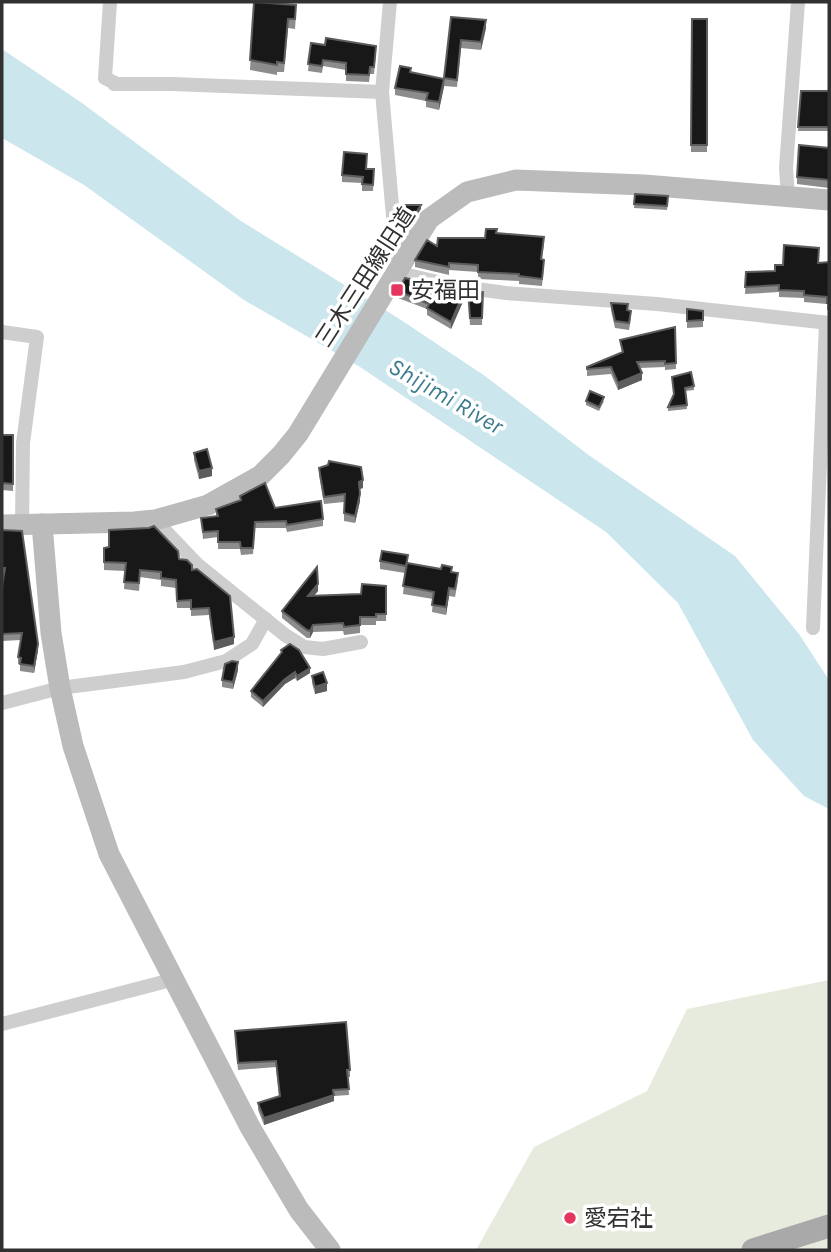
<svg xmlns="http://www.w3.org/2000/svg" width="831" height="1252" font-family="Karla,'Noto Sans JP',sans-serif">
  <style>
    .green { fill: #e6ebdd }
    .water { fill: #cce6ed }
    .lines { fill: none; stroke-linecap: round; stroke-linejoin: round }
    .street { stroke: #cecece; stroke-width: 14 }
    .secondary { stroke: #bbb; stroke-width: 21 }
    .primary { stroke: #a9a9a9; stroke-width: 23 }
    .wall { fill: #8c8c8c }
    .shaded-wall { fill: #5d5d5d }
    .building { fill: #181818; stroke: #5d5d5d; stroke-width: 2 }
    .poi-dot { fill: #e6355f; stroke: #fff; stroke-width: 2.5 }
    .labels { text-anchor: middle; stroke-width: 7; stroke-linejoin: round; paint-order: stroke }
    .street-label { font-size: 23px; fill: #313131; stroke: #fff }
    .poi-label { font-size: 23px; fill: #313131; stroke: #fff; text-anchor: start }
    .water-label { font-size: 24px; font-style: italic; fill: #3c7b8d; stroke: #fff }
  </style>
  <rect width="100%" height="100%" fill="#fff"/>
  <polygon class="green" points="829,980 829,1250 476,1250 534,1147 647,1091 687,1009"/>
  <polygon class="water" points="2,49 82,103 241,221 398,318 485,376 590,456 735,556 799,634 829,680 829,809 804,796 753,740 678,603 606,532 360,367 244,300 84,185 2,138"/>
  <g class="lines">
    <g class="street">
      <polyline points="110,2 105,78 115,83 114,84 172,84 382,92"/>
      <polyline points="390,2 382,92 396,250 395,272 455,286 506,293 657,304 829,323"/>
      <polyline points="788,197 786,168 798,2"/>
      <polyline points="2,332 37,337 23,443 22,524"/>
      <polyline points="155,520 198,565 285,635 304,647 323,649 361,642"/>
      <polyline points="813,628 826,323"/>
      <polyline points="2,703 60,688 184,672 226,661 252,644 266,619"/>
      <polyline points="2,1024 175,979"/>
    </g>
    <g class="secondary">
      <polyline points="42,524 51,633 60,688 73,746 109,854 250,1127 299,1210 330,1250"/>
      <polyline points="2,525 134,522 155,520 208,505 260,476 281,455 298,434 429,219 467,192 516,180 644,185 829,200"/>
    </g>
    <polyline class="primary" points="753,1250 829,1226"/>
  </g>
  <g class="wall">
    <polygon points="254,2 296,15 295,29 288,28 284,72 277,72 277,75 250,70"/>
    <polygon points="451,17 486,28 481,50 461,48 457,87 444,86 439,110 426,107 426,101 395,95 395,88 444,79"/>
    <polygon points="692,19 707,19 707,152 691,152"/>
    <polygon points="311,43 376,53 374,74 370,74 369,82 346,81 346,70 323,66 322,73 308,71"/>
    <polygon points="801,91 829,91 829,131 798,131"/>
    <polygon points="829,148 829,188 797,184 797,177"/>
    <polygon points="367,169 374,176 373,191 362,191 362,183 342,182 342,175"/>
    <polygon points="635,194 668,200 667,210 634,208"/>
    <polygon points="496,233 544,244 542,259 544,267 542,286 519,284 519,281 478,279 478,272 449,270 449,275 415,267 415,260 437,246 485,238"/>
    <polygon points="829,262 829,310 827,310 827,304 804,302 804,298 779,297 779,292 745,294 746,272 775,271 819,263"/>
    <polygon points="468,290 483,292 482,325 470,325"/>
    <polygon points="398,291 465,297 451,329 427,315 427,309 398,298"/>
    <polygon points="611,303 628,311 631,318 629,330 615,328 611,310"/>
    <polygon points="687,309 703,311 703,327 687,328"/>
    <polygon points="675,327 676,369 665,370 665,367 640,368 642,380 618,390 611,374 587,376 587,367 622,353 620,340"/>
    <polygon points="672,380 694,386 694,390 686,391 687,409 668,411 668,407 674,395"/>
    <polygon points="586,401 604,401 599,411 586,405"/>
    <polygon points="2,435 13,435 13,491 2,490"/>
    <polygon points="194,453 212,476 199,479 194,460"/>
    <polygon points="319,468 363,488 360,489 360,501 355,523 344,521 344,502 324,504 319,475"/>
    <polygon points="240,496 275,508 323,519 323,526 287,532 286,528 255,528 253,554 241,555 240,549 218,549 218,537 203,539 201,518 216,516 216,509 240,500"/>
    <polygon points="2,530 38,650 34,673 20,671 20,664 18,664 18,657 21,640 2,641 2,587 4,575 2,575"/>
    <polygon points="104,548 179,559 192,570 234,644 214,650 209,615 191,616 191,608 177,608 176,588 161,586 161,580 140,577 139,591 124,589 125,571 104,570"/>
    <polygon points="380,561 407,563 452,573 458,581 455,597 449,596 446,615 432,612 433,599 403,594 405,573 380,569"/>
    <polygon points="386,586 386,621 376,621 376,625 360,625 360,633 344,635 343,631 313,632 310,638 307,638 282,618 282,611 318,591 314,596 361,594"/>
    <polygon points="281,650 310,673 297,681 295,678 285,684 263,707 251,697 251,691 281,654"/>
    <polygon points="238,670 233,689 222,687 222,680"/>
    <polygon points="312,676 327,691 315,694 312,683"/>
    <polygon points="235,1038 350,1070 350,1077 348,1077 349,1095 334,1096 334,1101 264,1125 258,1110 258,1103 279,1096 276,1067 238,1070"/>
  </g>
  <g class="shaded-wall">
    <polygon points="486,20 486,28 481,50 481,42"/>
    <polygon points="444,79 444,87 439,110 439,102"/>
    <polygon points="421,205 421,209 404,234 404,231"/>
    <polygon points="375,278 375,282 367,295 367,291"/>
    <polygon points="465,290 465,297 451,329 451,322"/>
    <polygon points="642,373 642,380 618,390 618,383"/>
    <polygon points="212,468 212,476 199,479 199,471"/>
    <polygon points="363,480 363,488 359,489 359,482"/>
    <polygon points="360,494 360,501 355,523 355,516"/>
    <polygon points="318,584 318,591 308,603 308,596"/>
    <polygon points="449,588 449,596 446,615 446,607"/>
    <polygon points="313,625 313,632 310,638 310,631"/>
    <polygon points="234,637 234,644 214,650 214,642"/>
    <polygon points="38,644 38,650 34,673 34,666"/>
    <polygon points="238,662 238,670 233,689 233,682"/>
    <polygon points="310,668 310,673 297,681 297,676"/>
    <polygon points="295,672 295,678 285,684 263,707 263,701 285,679"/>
    <polygon points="327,683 327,691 315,694 315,687"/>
    <polygon points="334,1095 334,1101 264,1125 264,1118"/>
  </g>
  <g class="building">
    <polygon points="254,2 296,5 295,19 288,19 284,63 277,62 277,65 250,60"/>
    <polygon points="451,17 486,20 481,42 461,40 457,80 444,78"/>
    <polygon points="692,19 707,19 707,145 691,145"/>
    <polygon points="326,38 376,46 374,67 370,67 369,75 346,74 346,63 323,60 322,66 308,64 311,43 325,45"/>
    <polygon points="400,66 411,68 410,72 444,79 439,102 426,100 428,93 395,88"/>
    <polygon points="801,91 829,91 829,127 798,127"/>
    <polygon points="799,145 829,148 829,180 797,177"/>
    <polygon points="344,152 367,154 366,169 374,169 373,185 362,184 363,177 342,175"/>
    <polygon points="635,194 668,196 667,206 634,204"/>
    <polygon points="402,205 421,205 404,231"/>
    <polygon points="486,229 497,229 496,233 544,237 541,259 544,260 542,279 519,276 519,274 478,272 478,265 449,263 449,267 415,260 427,240 437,246 438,238 485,238"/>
    <polygon points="784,245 819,248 818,263 829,262 829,303 827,303 827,297 804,295 804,291 779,290 779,285 745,287 746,272 775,271 775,265 783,265"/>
    <polygon points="365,260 376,260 375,278 367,291"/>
    <polygon points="405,278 465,290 451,322 427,308 429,304 398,291"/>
    <polygon points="468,290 483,292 482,318 470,318"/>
    <polygon points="611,303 628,304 627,310 631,311 629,323 615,321"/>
    <polygon points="687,309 703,311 703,320 687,321"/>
    <polygon points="675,327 676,363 665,364 665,361 637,362 642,373 618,383 611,367 587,369 587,367 623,352 620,340"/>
    <polygon points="691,372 694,386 685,388 687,405 668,407 674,394 672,377"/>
    <polygon points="590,391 604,397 599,407 586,401"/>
    <polygon points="2,435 13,435 13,484 2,483"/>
    <polygon points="207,449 212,468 199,471 194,453"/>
    <polygon points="329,461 361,467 363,480 359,482 360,494 355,516 344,513 345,494 324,497 319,468 328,465"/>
    <polygon points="265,483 275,508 321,501 323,519 287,525 286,521 255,522 253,548 241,548 240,542 218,542 218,531 203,532 201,518 218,516 216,509 241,500 240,496"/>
    <polygon points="154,526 178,551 179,559 187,560 192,565 192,570 197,569 230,596 234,637 214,642 209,608 191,609 191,600 177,601 176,580 161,578 161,572 140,570 139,583 124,582 126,563 104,562 104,548 109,547 109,530 149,528"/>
    <polygon points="2,530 22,531 38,644 34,666 20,664 21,658 18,657 22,633 2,634 2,587 5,568 2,568"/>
    <polygon points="382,551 408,555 406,566 380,561"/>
    <polygon points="407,563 441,569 442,565 452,567 451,572 458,573 455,589 449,588 446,607 432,605 434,592 403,586"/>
    <polygon points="317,567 318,584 308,596 361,594 362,584 386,586 386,614 376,614 376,617 360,617 360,625 344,627 343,623 313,625 310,631 307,630 282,611"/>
    <polygon points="290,644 299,650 310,668 297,676 295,672 285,679 263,701 251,691 282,652 281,650"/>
    <polygon points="232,661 238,662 233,682 222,680 225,664"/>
    <polygon points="323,672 327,683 315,687 312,676"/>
    <polygon points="346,1022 350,1070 347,1070 349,1089 333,1090 334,1095 264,1118 258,1103 280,1096 276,1061 238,1063 235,1031"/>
  </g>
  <g class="poi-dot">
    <rect x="390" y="283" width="14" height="14" rx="3.5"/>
    <circle cx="570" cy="1218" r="7"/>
  </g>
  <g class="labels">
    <g class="street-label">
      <text transform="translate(365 277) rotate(-57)" y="8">三木三田線旧道</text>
    </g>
    <g class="poi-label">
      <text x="411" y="298">安福田</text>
      <text x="584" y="1226">愛宕社</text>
    </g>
    <g class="water-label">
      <text transform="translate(446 396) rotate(30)" y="8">Shijimi River</text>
    </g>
  </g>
  <rect width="831" height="1252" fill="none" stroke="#313131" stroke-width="7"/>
</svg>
